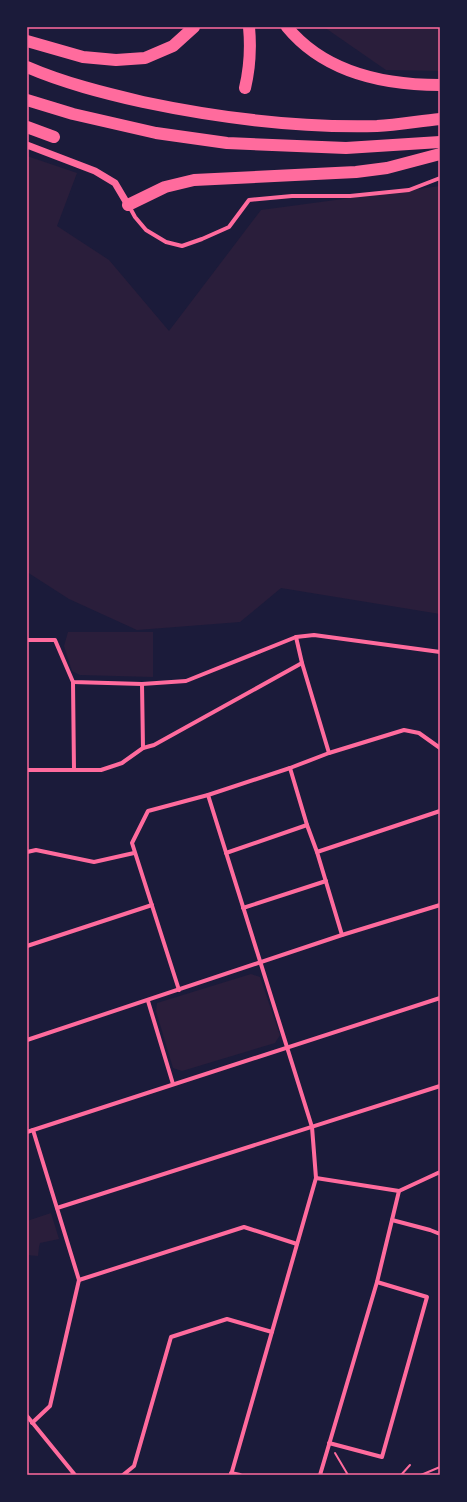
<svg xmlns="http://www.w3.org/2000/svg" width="467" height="1502" font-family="Montserrat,sans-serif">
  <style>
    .green { fill: #2a1e3b }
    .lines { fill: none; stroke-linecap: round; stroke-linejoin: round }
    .path { stroke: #ff6b9d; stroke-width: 2 }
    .minor { stroke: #ff6b9d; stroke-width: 4 }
    .tertiary { stroke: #ff6b9d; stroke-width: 7 }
    .motorway { stroke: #ff6b9d; stroke-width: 12 }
    .neatline { fill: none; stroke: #ff6b9d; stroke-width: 1.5 }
  </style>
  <rect width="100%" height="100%" fill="#1b1b3a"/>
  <g class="green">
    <polygon points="324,27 440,27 440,71 386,70"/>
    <polygon points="27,156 77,173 57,226 109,260 169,331 261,210 440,186 440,614 281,588 240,622 137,630 69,599 27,572"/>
    <polygon points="68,632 153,632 153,677 80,675 72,671 64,646"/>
    <polygon points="251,974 260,977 280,1035 275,1043 182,1071 173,1068 156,1011 157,1003"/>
    <polygon points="51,1213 59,1239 40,1243 39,1247 38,1256 27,1255 27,1221"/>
  </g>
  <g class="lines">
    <g class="path">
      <polyline points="335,1453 348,1475"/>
      <polyline points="401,1475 410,1465"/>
      <polyline points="421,1475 440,1467"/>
    </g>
    <g class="minor">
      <polyline points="129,206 135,217 146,230 166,242 182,246 202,239 229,227 249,200 292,196 350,196 409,190 440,178"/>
      <polyline points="296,637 302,663 329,753"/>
      <polyline points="27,640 55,640 73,682 142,684 186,681 296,637 314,635 440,652"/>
      <polyline points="73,682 74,770"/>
      <polyline points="143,748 154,745 302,663"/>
      <polyline points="290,768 307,825 317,852 342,935"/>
      <polyline points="27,770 101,770 122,763 143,748 142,684"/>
      <polyline points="208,795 312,1127 316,1178 231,1475"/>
      <polyline points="27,852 36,850 94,862 134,853"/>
      <polyline points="317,852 440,811"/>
      <polyline points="226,853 307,825"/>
      <polyline points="243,908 326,881"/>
      <polyline points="27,946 152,905"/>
      <polyline points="179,990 132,843 148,811 208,795 290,768 329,753 404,730 419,733 440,748"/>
      <polyline points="148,1001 173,1084"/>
      <polyline points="27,1040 342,935 440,905"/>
      <polyline points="27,1132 440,998"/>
      <polyline points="316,1178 399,1191"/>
      <polyline points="57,1208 440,1086"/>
      <polyline points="392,1220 430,1230 440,1234"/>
      <polyline points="79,1280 244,1227 297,1244"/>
      <polyline points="27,1416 75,1475"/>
      <polyline points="32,1423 50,1406 79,1280 33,1130"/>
      <polyline points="329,1443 382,1457 427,1297 377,1282"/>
      <polyline points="231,1473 240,1475"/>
      <polyline points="123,1475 134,1466 171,1337 227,1319 272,1332"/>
      <polyline points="320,1475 377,1282 399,1191 440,1172"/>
    </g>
    <polyline class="tertiary" points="27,145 95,171 115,183 128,205"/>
    <g class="motorway">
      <path d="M 287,27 C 324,72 384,85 440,85"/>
      <polyline points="27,41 83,57 116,60 145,58 173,46 194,27"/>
      <path d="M 27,67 C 64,83 104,93 143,102 C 219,118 298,128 377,126 C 398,125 419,121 440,119"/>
      <path d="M 245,88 C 250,67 251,48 249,27"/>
      <polyline points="27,100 73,114 156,133 227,143 346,148 440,142"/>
      <polyline points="27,127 54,137"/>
      <polyline points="128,205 165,187 194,180 356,172 387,168 440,154"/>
    </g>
  </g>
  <rect width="467" height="1502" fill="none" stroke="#1b1b3a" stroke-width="56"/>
  <rect x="28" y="28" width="411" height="1446" class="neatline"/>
</svg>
